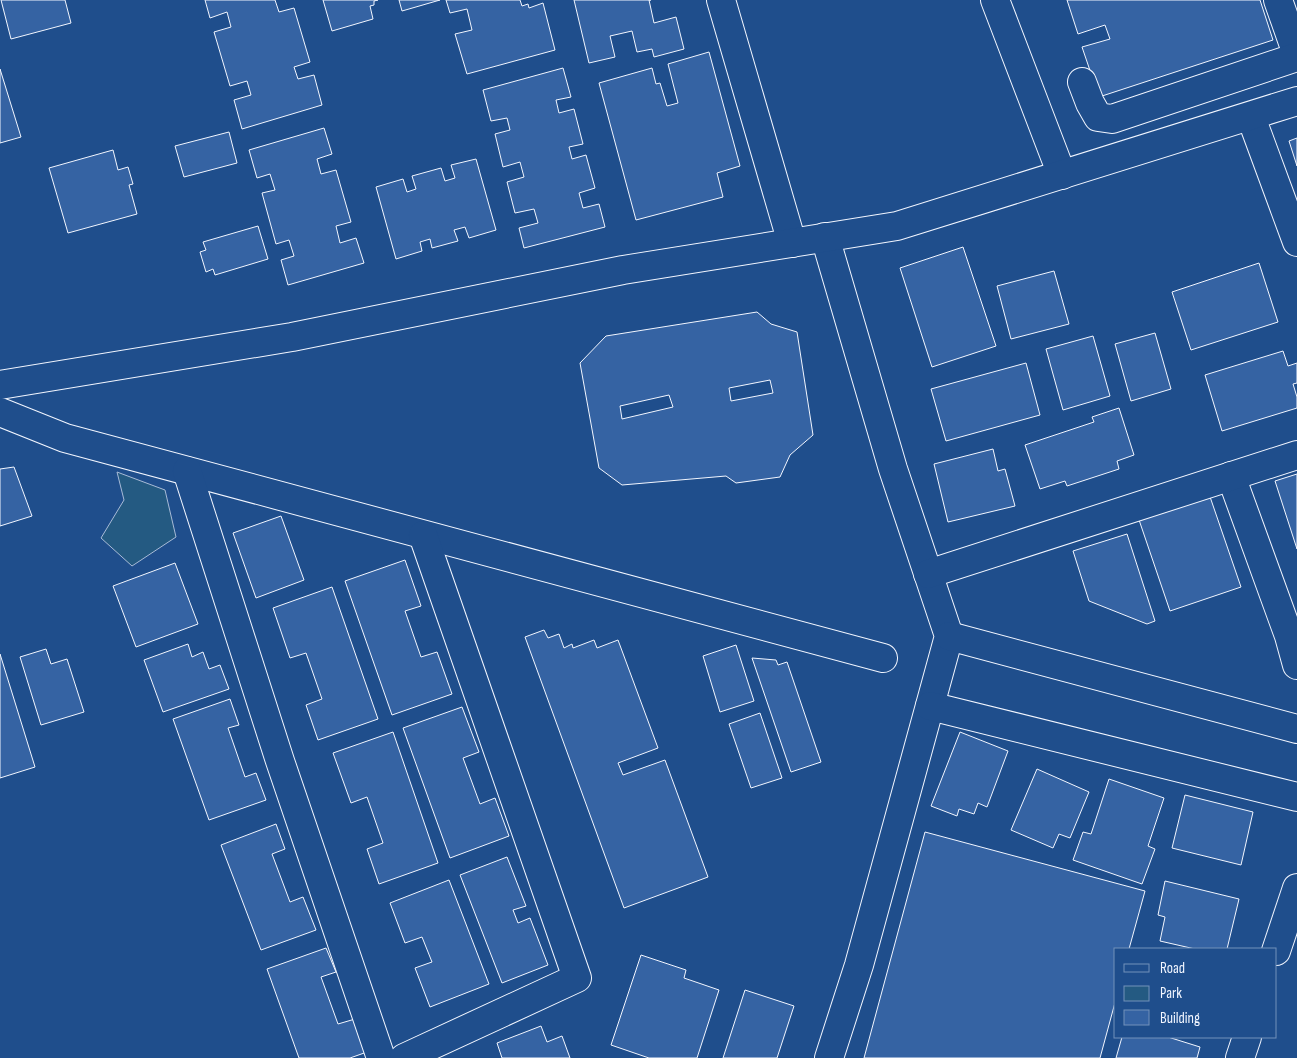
<svg xmlns="http://www.w3.org/2000/svg" width="1297" height="1058" font-family="'Sofia Sans Condensed',sans-serif">
  <style>
    .green { fill: #245a82; stroke: #a8bbd7 }
    .building { fill: #3563a3; stroke: #f2f6ff; fill-rule: evenodd }
    .lines { fill: none; stroke-linecap: round; stroke-linejoin: round }
    .minor-casing { stroke: #f2f6ff; stroke-width: 30 }
    .tertiary-casing { stroke: #f2f6ff; stroke-width: 30 }
    .minor { stroke: #1f4e8c; stroke-width: 28 }
    .tertiary { stroke: #1f4e8c; stroke-width: 28 }
  </style>
  <rect width="100%" height="100%" fill="#1f4e8c"/>
  <polygon class="green" points="117,472 165,490 176,537 132,566 101,538 124,500"/>
  <g class="building">
    <polygon points="1,0 65,0 71,23 11,39"/>
    <polygon points="205,0 275,0 279,12 294,8 310,62 294,67 298,79 314,75 322,105 242,129 234,100 251,95 247,81 230,86 214,32 231,27 227,12 210,18"/>
    <polygon points="323,0 378,0 374,1 374,5 370,6 373,19 332,31"/>
    <polygon points="399,0 440,0 402,11"/>
    <polygon points="446,0 520,0 522,6 528,4 529,8 543,3 555,50 467,74 455,34 472,30 467,9 450,13"/>
    <polygon points="574,0 651,0 649,0 654,23 676,17 684,49 654,57 652,49 637,52 632,31 610,36 615,57 589,63"/>
    <polygon points="1067,0 1260,0 1273,40 1099,97 1082,47 1110,39 1105,25 1078,34"/>
    <polygon points="709,52 740,166 717,173 723,197 636,220 599,83 652,68 656,84 660,83 667,106 678,103 668,64"/>
    <polygon points="563,68 571,97 556,100 559,113 574,109 583,144 569,147 572,159 586,155 595,188 579,193 583,208 599,204 605,227 524,248 519,228 538,223 534,209 515,213 507,182 524,177 520,162 503,167 495,134 510,130 507,118 491,121 483,90"/>
    <polygon points="0,69 21,137 0,143"/>
    <polygon points="324,128 332,154 317,159 321,174 336,170 351,222 336,226 340,243 356,238 364,263 288,285 281,260 294,256 289,240 276,244 262,193 275,190 270,174 257,178 249,150"/>
    <polygon points="229,132 237,163 184,177 175,146"/>
    <polygon points="1297,138 1297,166 1289,141"/>
    <polygon points="113,150 118,170 128,167 133,184 129,185 137,214 68,233 49,168"/>
    <polygon points="476,159 496,230 469,238 465,227 454,230 458,241 432,248 430,239 420,242 422,251 396,259 376,187 403,179 407,192 416,189 412,176 441,168 445,181 455,178 451,165"/>
    <polygon points="258,226 268,259 215,275 213,269 206,272 200,252 206,250 203,242"/>
    <polygon points="963,247 996,346 932,367 900,268"/>
    <polygon points="1259,263 1278,322 1191,350 1172,292"/>
    <polygon points="1054,271 1069,324 1011,339 997,286"/>
    <path d="M 757,312 L 771,324 L 797,332 L 813,435 L 790,455 L 780,477 L 736,483 L 726,476 L 622,485 L 599,468 L 580,363 L 606,336 ZM 770,380 L 773,393 L 731,401 L 729,388 ZM 669,395 L 673,407 L 622,419 L 620,406 Z"/>
    <polygon points="1155,333 1171,389 1131,401 1115,344"/>
    <polygon points="1093,336 1110,396 1063,410 1046,349"/>
    <polygon points="1283,351 1288,366 1297,363 1297,383 1293,384 1297,397 1297,408 1222,431 1205,375"/>
    <polygon points="1026,363 1040,415 946,441 931,389"/>
    <polygon points="1119,408 1134,455 1117,461 1119,469 1067,486 1065,481 1040,489 1025,445 1094,422 1092,417"/>
    <polygon points="993,449 998,471 1005,469 1015,506 948,522 934,464"/>
    <polygon points="14,467 32,516 0,526 0,469"/>
    <polygon points="1297,474 1297,549 1275,481"/>
    <polygon points="1207,488 1241,587 1170,611 1136,511"/>
    <polygon points="281,516 304,580 256,598 233,533"/>
    <polygon points="1127,534 1155,621 1147,624 1089,601 1073,551"/>
    <polygon points="405,560 421,606 405,611 421,657 437,652 452,694 392,715 345,581"/>
    <polygon points="175,563 198,624 136,647 113,586"/>
    <polygon points="332,587 378,719 318,740 306,705 322,699 306,653 290,658 273,608"/>
    <polygon points="544,630 548,638 559,634 564,648 572,644 573,648 594,640 597,648 618,640 658,748 618,763 623,775 665,760 708,877 624,908 525,637"/>
    <polygon points="188,644 192,657 203,652 209,669 220,665 229,689 163,712 144,660"/>
    <polygon points="736,645 754,701 720,712 703,656"/>
    <polygon points="46,649 51,664 67,659 84,712 41,725 20,657"/>
    <polygon points="0,654 35,767 0,778"/>
    <polygon points="752,658 776,660 778,665 787,662 821,762 791,772"/>
    <polygon points="230,699 239,725 228,728 245,777 256,773 266,800 209,820 173,719"/>
    <polygon points="462,707 479,752 463,758 480,804 495,798 509,836 450,858 403,728"/>
    <polygon points="760,713 782,778 751,788 729,724"/>
    <polygon points="393,732 438,863 379,884 367,849 383,843 367,797 351,803 333,753"/>
    <polygon points="960,732 1008,751 987,807 978,803 974,814 959,809 957,816 931,806"/>
    <polygon points="1037,769 1089,792 1070,838 1059,834 1053,848 1011,830"/>
    <polygon points="1109,779 1164,798 1148,846 1155,849 1142,884 1073,860 1083,832 1091,834"/>
    <polygon points="1185,795 1253,812 1241,865 1172,848"/>
    <polygon points="276,824 285,849 272,854 290,902 303,897 316,930 261,950 221,845"/>
    <polygon points="925,832 1145,891 1129,949 1116,949 1116,999 1100,1058 864,1058"/>
    <polygon points="507,857 526,906 513,910 518,923 530,918 548,965 502,983 460,875"/>
    <polygon points="449,880 489,984 430,1007 415,968 432,962 422,937 405,943 390,903"/>
    <polygon points="1165,881 1239,899 1227,949 1195,949 1160,941 1165,917 1158,915"/>
    <polygon points="326,948 336,972 321,977 338,1024 355,1019 367,1052 350,1058 299,1058 267,969"/>
    <polygon points="641,955 686,970 684,978 719,990 697,1058 649,1058 611,1045"/>
    <polygon points="745,990 794,1006 777,1058 723,1058"/>
    <polygon points="541,1026 547,1042 562,1036 570,1058 502,1058 497,1043"/>
    <polygon points="1122,1037 1168,1037 1200,1047 1197,1058 1116,1058"/>
  </g>
  <g class="lines">
    <defs>
      <g id="minor">
        <polyline points="721,0 792,243"/>
        <polyline points="995,0 1062,175"/>
        <polyline points="1278,0 1297,54"/>
        <polyline points="1082,82 1090,103 1098,117 1112,119 1297,57"/>
        <polyline points="1251,117 1297,242"/>
        <polyline points="825,237 893,469 949,636 859,965 829,1058"/>
        <polyline points="0,412 65,438 883,658"/>
        <polyline points="187,471 280,761 381,1058"/>
        <polyline points="1231,476 1289,636 1297,665"/>
        <polyline points="928,574 1297,455"/>
        <polyline points="949,636 1297,729"/>
        <polyline points="930,706 1297,797"/>
        <polyline points="1276,951 1297,888"/>
        <polyline points="404,1058 577,978 423,535"/>
        <polyline points="1240,1058 1247,1037"/>
      </g>
      <polyline id="tertiary" points="0,385 292,337 623,270 897,226 1297,101"/>
    </defs>
    <use href="#minor" class="minor-casing"/>
    <use href="#tertiary" class="tertiary-casing"/>
    <use href="#minor" class="minor"/>
    <use href="#tertiary" class="tertiary"/>
  </g>
  <rect x="1114" y="948" width="162" height="90" fill="#1f4e8c" stroke="#7391ba"/>
  <rect x="1124" y="964" width="25" height="8" fill="#1f4e8c" stroke="#7391ba"/>
  <text x="1160" y="973" font-size="15" fill="#f2f6ff">Road</text>
  <rect x="1124" y="986" width="25" height="15" fill="#245a82" stroke="#7391ba"/>
  <text x="1160" y="998" font-size="15" fill="#f2f6ff">Park</text>
  <rect x="1124" y="1010" width="25" height="15" fill="#3563a3" stroke="#7391ba"/>
  <text x="1160" y="1023" font-size="15" fill="#f2f6ff">Building</text>
</svg>
